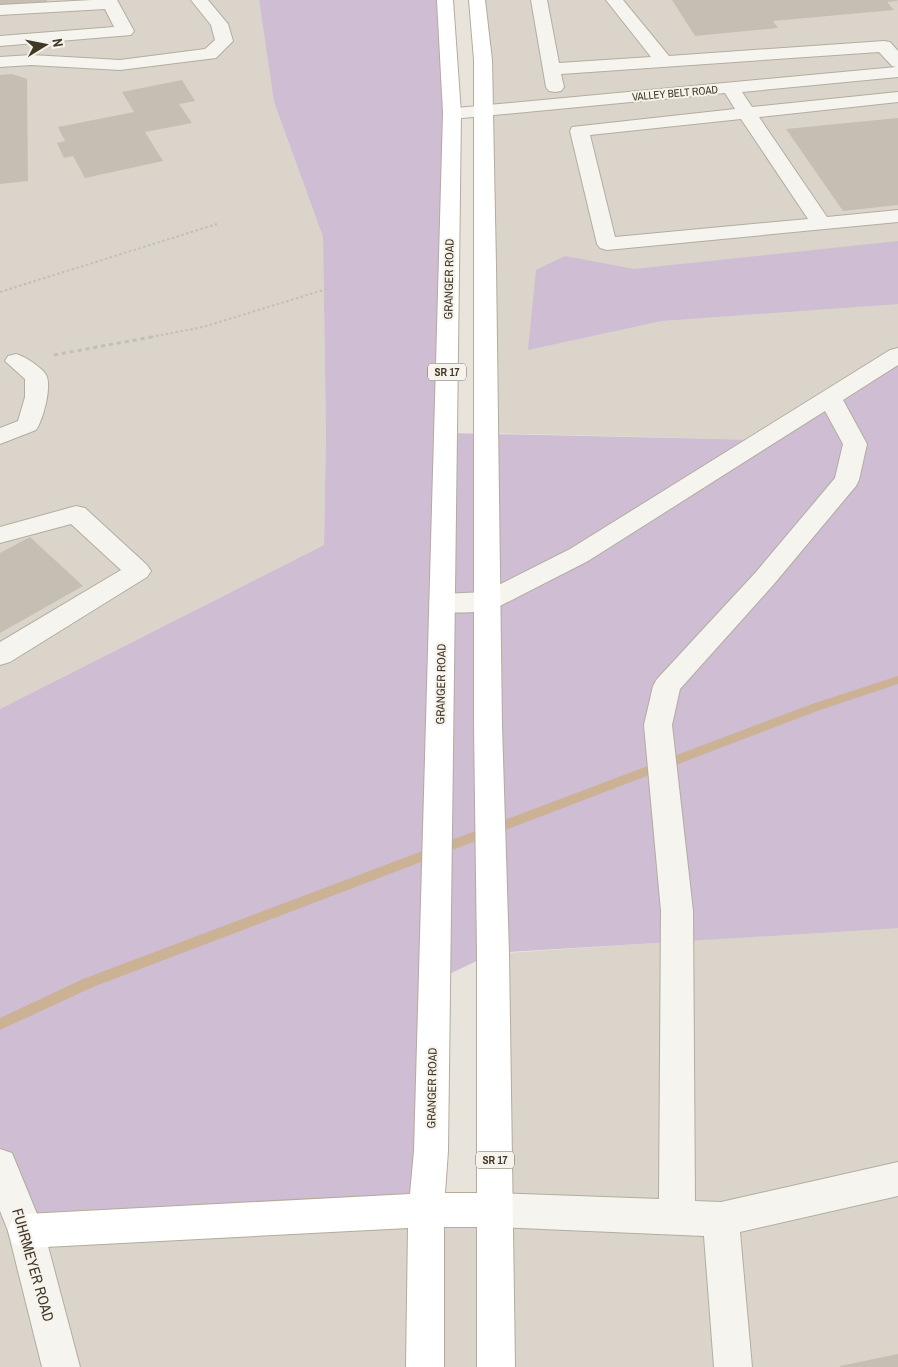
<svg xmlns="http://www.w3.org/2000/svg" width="898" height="1367" font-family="'Archivo Narrow',sans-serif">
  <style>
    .built { fill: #dad4ca }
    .green { fill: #cebdd3 }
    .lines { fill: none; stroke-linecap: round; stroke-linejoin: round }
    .stream { fill: #ccb294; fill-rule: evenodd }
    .building { fill: #c5bfb3 }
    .minor-casing { stroke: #b2ada1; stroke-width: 2 }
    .major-casing { stroke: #b5ab9b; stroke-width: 2 }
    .path-far1 { stroke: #c3bfb6; stroke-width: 2; stroke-dasharray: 2.5 2.5; stroke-linecap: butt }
    .path { stroke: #c3bfb6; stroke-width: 3; stroke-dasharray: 4 4; stroke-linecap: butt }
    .minor { fill: #f6f4ef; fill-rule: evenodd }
    .major { fill: #fff; fill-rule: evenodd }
    .labels { text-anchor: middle; stroke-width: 4; stroke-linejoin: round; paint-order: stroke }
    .far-street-label { font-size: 11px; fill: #403725; stroke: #f6f2ec }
    .shield { fill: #f6f2ec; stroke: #776f61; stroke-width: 1 }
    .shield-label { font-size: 11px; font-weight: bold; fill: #403725 }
    .street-label { font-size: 12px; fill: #403725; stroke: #f6f2ec }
    .near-street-label { font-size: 15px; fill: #403725; stroke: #f6f2ec }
  </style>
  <rect width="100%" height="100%" fill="#e8e4dc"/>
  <g class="built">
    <polygon points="0,0 259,0 274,102 323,237 326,434 324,545 0,709"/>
    <polygon points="477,0 898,0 898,361 763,440 488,433"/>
    <polygon points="871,928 898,928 898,1367 497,1367 493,954"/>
    <polygon points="0,1165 495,1210 496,1367 0,1367"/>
  </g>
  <g class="green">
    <polygon points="259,0 445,0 446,433 763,440 898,361 898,928 493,953 435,981 426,1210 26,1231 0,1165 0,709 324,545 326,434 323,237 274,102"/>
    <polygon points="898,241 898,304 661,321 528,350 536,270 565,256 634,269"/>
  </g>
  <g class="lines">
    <polygon class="stream" points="898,676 898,684 820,710 93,987 0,1030 0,1018 83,979 812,704"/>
  </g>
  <g class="building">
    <polygon points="0,0 47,0 47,3 0,6"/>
    <polygon points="672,0 897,0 897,1 887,2 894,10 773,21 778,28 695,36"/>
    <polygon points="12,74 27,79 28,181 0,184 0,75"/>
    <polygon points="182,80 195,101 179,104 192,123 145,132 163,161 85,178 73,156 64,158 57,143 65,141 58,127 134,112 122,92"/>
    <polygon points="898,118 898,205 843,211 786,129"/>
    <polygon points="30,537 83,586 0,633 0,553"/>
    <polygon points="898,1354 898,1367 840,1367 840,1366"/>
  </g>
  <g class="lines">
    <defs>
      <g id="minor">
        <polygon points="92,0 117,0 134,31 131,35 0,46 0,36 114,27 105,9 0,15 0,5"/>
        <polygon points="191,0 208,0 228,24 233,41 216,58 120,70 31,65 0,67 0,57 31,55 120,60 205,49 215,40 211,25"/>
        <path d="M 531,0 L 547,0 L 559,63 L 651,57 L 606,0 L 623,0 L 669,56 L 884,41 L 890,42 L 898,51 L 898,77 L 742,92 L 752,107 L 898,92 L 898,102 L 759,117 L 827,217 L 898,210 L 898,222 L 607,250 L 600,248 L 597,244 L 570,131 L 572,127 L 735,109 L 725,93 L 452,119 L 445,117 L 443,113 L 445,109 L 896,67 L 892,66 L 879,52 L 561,74 L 564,87 L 561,91 L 555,92 L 549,91 L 546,87 ZM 741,119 L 808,219 L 615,237 L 590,135 Z"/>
        <path d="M 898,348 L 898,365 L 843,400 L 867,444 L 859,480 L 856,486 L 774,584 L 680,689 L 672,725 L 693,911 L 695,1201 L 721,1202 L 898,1162 L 898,1196 L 740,1232 L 752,1367 L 714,1367 L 704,1236 L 495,1227 L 482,1222 L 477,1210 L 482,1198 L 495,1193 L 659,1199 L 661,911 L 644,725 L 653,686 L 657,679 L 756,572 L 835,478 L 843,444 L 825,411 L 588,561 L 498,607 C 479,613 452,615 433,609 L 429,603 L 433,597 L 442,594 L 485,592 L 570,549 L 890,350 Z"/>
        <path d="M 16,354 C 24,356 45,369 47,377 C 51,390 43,420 36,430 L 0,444 L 0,428 L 18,421 L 25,397 L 25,379 L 5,361 L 8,356 Z"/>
        <polygon points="76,506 85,508 147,565 151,571 147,577 10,662 0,665 0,642 121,570 71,524 0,543 0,527"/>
        <polygon points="0,1149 12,1153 44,1231 80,1367 42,1367 8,1231 0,1211"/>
      </g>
      <polygon id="major" points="437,0 453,0 461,113 448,1151 445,1193 477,1193 477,953 474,725 474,60 469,0 485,0 492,60 496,266 502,725 509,953 515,1367 477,1367 477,1227 444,1227 444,1367 406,1367 408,1228 26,1248 13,1243 8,1231 13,1219 26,1214 410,1194 414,1151 443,113"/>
    </defs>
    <use href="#minor" class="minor-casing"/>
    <use href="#major" class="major-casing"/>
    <g class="path-far1">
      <polyline points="0,292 217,224"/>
      <polyline points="151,337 203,327 330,288"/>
    </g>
    <polyline class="path" points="54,355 157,336"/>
    <use href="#minor" class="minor"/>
    <use href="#major" class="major"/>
  </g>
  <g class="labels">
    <g class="far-street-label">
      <text transform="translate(675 93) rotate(-5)" y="4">VALLEY BELT ROAD</text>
    </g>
    <g class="shield">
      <rect x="428" y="363.5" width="38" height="17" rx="4"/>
      <rect x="476" y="1151.5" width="38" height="17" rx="4"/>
    </g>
    <g class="shield-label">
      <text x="447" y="376">SR 17</text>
      <text x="495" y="1164">SR 17</text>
    </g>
    <g class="street-label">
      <text transform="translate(449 279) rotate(-89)" y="4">GRANGER ROAD</text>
      <text transform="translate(441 684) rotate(-89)" y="4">GRANGER ROAD</text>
      <text transform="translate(432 1088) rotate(-89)" y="4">GRANGER ROAD</text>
    </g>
    <g class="near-street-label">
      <text transform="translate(33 1265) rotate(74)" y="5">FUHRMEYER ROAD</text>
    </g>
  </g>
  <g transform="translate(45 45) rotate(80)" stroke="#f6f2ec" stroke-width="4" paint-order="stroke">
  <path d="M0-4L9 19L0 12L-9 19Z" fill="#403725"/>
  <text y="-8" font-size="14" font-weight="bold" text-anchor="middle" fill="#403725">N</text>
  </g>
</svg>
